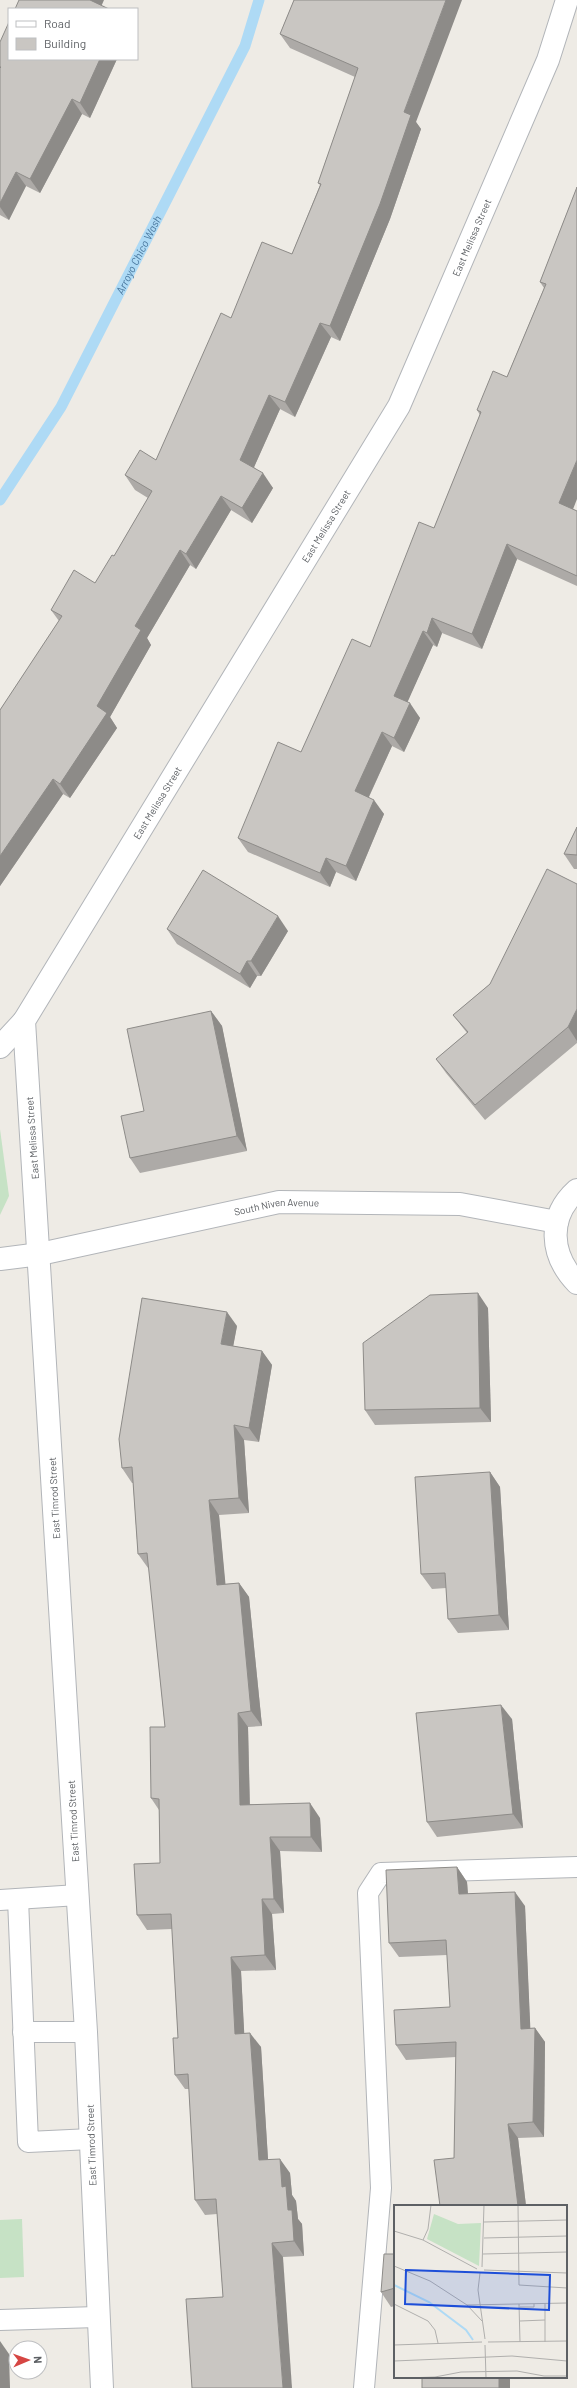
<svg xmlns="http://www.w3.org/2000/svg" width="577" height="2388" font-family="Barlow,sans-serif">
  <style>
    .green { fill: #c6e2c5 }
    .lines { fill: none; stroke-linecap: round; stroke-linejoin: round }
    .stream { stroke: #aedaf5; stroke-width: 11 }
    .lane-casing { stroke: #b2b5b9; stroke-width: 22 }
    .street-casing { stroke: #b2b5b9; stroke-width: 24 }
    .lane { stroke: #fff; stroke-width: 20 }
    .street { stroke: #fff; stroke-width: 22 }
    .wall { fill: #adaaa7 }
    .shaded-wall { fill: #8d8b88 }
    .building { fill: #c9c6c2; stroke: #8d8b88 }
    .labels { text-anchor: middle; stroke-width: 3; stroke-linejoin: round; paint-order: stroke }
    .street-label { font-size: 10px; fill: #5d6064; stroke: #fff }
    .water-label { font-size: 11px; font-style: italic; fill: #49779d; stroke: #fff }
    .inset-river { fill: none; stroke: #aedaf5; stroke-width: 2 }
    .inset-road { fill: none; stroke: #b0afad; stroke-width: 1 }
    .view { fill: #1d4ed8; fill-opacity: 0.15; stroke: #1d4ed8; stroke-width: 2 }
    .inset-edge { fill: none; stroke: #5d6064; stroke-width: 2 }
  </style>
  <rect width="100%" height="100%" fill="#eeebe5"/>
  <g class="green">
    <polygon points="0,1129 9,1196 0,1215"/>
    <polygon points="22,2219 24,2277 0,2278 0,2220"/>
  </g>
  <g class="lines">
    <path class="stream" id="s1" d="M 0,500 L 61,407 L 245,46 L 259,0"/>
    <defs>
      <g id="lane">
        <polyline points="18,1899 28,2142 91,2139"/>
        <polyline points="0,1900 78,1895"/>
        <polyline points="23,2032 86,2032"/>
        <polyline points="0,2320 97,2317"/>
        <polyline points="364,2388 381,2188 368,1893 381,1873 577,1867"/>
      </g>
      <g id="street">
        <polyline points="0,1047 24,1021"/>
        <path d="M 577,1190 C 547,1217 550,1255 577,1283"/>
        <path id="s2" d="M 0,1259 L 40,1254 L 279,1202 L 460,1204 L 557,1222"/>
        <path id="s3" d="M 102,2388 L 86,2032 L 24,1021 L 399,406 L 548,60 L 567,0"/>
      </g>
    </defs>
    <use href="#lane" class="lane-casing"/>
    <use href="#street" class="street-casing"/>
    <use href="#lane" class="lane"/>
    <use href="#street" class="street"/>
  </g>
  <g class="wall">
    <polygon points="294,0 416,122 421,129 390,219 340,341 331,337 295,417 280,409 254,467 273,488 252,523 231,510 196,569 190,565 147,638 151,645 110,717 117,728 70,798 63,794 0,886 0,710 59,621 51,610 95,583 114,556 148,498 135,490 125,475 156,460 231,318 292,254 320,185 318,183 355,77 290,48 280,34"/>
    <polygon points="0,42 9,59 117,59 90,118 82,114 40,193 26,186 9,220 0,215"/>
    <polygon points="577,187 573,509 577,511 577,586 517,559 482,649 442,633 437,647 433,645 407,702 420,718 404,752 392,746 369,797 384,814 356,881 336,872 330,887 248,852 238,838 301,752 370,647 434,528 480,415 477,410 507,377 544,288 540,282"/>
    <polygon points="577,827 577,869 574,869 564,854"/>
    <polygon points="577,884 577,1043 485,1120 446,1073 436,1059 467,1033 453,1015 490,984"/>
    <polygon points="167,929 288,931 261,976 257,976 250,988 177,944"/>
    <polygon points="211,1011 222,1026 247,1151 140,1173 130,1158 144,1111"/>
    <polygon points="488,1308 491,1422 375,1425 365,1410"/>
    <polygon points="237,1326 233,1346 262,1351 272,1365 259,1442 244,1440 249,1513 219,1515 225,1584 239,1583 249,1597 262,1726 248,1727 250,1804 320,1818 322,1852 280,1851 284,1913 272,1914 276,1970 241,1971 244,2033 261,2047 268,2160 290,2173 292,2195 296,2201 298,2219 302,2224 304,2256 283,2257 223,2297 217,2214 205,2215 195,2200 189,2089 185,2089 175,2075 178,2038 172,1929 147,1930 137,1915 160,1863 159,1810 151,1798 165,1727 149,1568 148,1568 138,1554 133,1483 132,1483 122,1468"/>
    <polygon points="490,1472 500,1487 509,1630 458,1633 448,1619 446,1588 432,1589 421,1574"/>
    <polygon points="512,1719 523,1828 437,1837 427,1822"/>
    <polygon points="457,1867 467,1882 468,1894 525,1906 530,2028 535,2028 545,2042 544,2137 518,2138 526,2206 440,2206 454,2158 456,2057 406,2060 396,2045 450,2007 447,1955 399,1957 389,1943"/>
    <polygon points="395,2254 395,2306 391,2307 381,2292"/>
  </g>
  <g class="shaded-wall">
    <polygon points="89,0 104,0 100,9"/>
    <polygon points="446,0 462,0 416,122 421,129 390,219 340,341 330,326 404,112"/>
    <polygon points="100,59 117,59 90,118 80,103"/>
    <polygon points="72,99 82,114 40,193 30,179"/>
    <polygon points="16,172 26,186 9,220 0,207 0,203"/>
    <polygon points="320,323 331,337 295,417 285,402"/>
    <polygon points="269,395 280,409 251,474 240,460"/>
    <polygon points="577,460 577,499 570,517 559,503"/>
    <polygon points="263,473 273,488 252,523 242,508"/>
    <polygon points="221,496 231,510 196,569 186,554"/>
    <polygon points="507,544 517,559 482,649 472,634"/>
    <polygon points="180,550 190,565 147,638 151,645 110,717 117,728 70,798 60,784 135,626"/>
    <polygon points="432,618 442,633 437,647 427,633"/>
    <polygon points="423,631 433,645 404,710 394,696"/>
    <polygon points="410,703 420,718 404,752 394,738"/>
    <polygon points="382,732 392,746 365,805 355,791"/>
    <polygon points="53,779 63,794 0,886 0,856"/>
    <polygon points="374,800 384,814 356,881 346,866"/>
    <polygon points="326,858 336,872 330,887 320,873"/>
    <polygon points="278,916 288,931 261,976 251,961"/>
    <polygon points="247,961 257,976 250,988 240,974"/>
    <polygon points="577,1009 577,1041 568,1027"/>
    <polygon points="211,1011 222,1026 247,1151 237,1136"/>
    <polygon points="478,1293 488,1308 491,1422 480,1408"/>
    <polygon points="227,1312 237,1326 231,1358 221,1344"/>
    <polygon points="262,1351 272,1365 259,1442 249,1428"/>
    <polygon points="234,1425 244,1440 249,1513 239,1498"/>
    <polygon points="490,1472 500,1487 509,1630 499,1615"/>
    <polygon points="209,1500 219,1515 227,1600 217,1585"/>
    <polygon points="239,1583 249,1597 262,1726 251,1711"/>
    <polygon points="501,1705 512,1719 523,1828 513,1814"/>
    <polygon points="238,1713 248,1727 250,1819 240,1805"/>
    <polygon points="310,1803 320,1818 322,1852 311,1837"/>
    <polygon points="270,1837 280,1851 284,1913 274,1899"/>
    <polygon points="457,1867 467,1882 469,1909 459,1894"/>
    <polygon points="515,1892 525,1906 531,2043 521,2029"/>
    <polygon points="262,1899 272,1914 276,1970 265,1955"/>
    <polygon points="231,1957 241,1971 245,2048 235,2034"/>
    <polygon points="535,2028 545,2042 544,2137 533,2122"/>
    <polygon points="250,2033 261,2047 269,2175 259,2160"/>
    <polygon points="508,2124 518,2138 526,2206 518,2206"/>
    <polygon points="280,2159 290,2173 292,2195 296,2201 298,2219 302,2224 304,2256 294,2241 288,2210 282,2187"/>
    <polygon points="272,2243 283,2257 292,2388 283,2388"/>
    <polygon points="0,2341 9,2354 10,2388 0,2388"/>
    <rect x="499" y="2377" width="11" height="11"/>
  </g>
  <g class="building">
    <polygon points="19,0 90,0 109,9 15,9"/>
    <polygon points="294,0 446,0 404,112 411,115 380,204 330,326 320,323 285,402 269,395 240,460 263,473 242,508 221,496 186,554 180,550 135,626 141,630 97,706 107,713 60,784 53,779 0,856 0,710 62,616 51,610 74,570 95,583 112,555 114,556 152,491 125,475 140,450 156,460 221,313 231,318 262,242 292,254 321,184 318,183 358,68 280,34"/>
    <polygon points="9,22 9,59 100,59 80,103 72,99 30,179 16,172 0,203 0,68 1,67 0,67 0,42"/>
    <polygon points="577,187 577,460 559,503 577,511 577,576 507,544 472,634 432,618 427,633 423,631 394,696 410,703 394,738 382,732 355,791 374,800 346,866 326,858 320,873 238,838 278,742 301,752 352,639 370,647 419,522 434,528 481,412 477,410 493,371 507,377 546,284 540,282"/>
    <polygon points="577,827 577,855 564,854"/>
    <polygon points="547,869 577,884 577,1009 568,1027 475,1105 436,1059 468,1032 453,1015 490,984"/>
    <polygon points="203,870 278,916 251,961 247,961 240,974 167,929"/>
    <polygon points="211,1011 237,1136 130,1158 121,1116 144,1111 127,1029"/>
    <polygon points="478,1293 480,1408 365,1410 363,1343 430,1295"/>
    <polygon points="142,1298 227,1312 221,1344 262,1351 249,1428 234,1425 239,1498 209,1500 217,1585 239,1583 251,1711 238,1713 240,1805 310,1803 311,1837 270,1837 274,1899 262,1899 265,1955 231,1957 235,2034 250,2033 259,2160 280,2159 282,2187 286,2186 288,2210 292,2210 294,2241 272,2243 283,2388 192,2388 186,2299 223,2297 216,2199 195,2200 188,2074 175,2075 173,2038 178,2038 171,1914 137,1915 134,1864 160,1863 159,1799 151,1798 150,1727 165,1727 147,1553 138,1554 132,1467 122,1468 119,1439"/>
    <polygon points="490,1472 499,1615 448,1619 445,1573 421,1574 415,1477"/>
    <polygon points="501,1705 513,1814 427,1822 416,1713"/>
    <polygon points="457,1867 459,1894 515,1892 521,2029 535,2028 533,2122 508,2124 518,2206 440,2206 434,2160 454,2158 456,2042 396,2045 394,2010 450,2007 446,1940 389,1943 386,1870"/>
    <polygon points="384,2254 395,2254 395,2288 381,2292"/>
    <rect x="422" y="2377" width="77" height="11"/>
  </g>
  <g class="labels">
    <g class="street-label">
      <text dy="4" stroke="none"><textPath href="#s3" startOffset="2273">East Melissa Street</textPath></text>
      <text dy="4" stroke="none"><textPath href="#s3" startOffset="1949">East Melissa Street</textPath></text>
      <text dy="4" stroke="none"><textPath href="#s3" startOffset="1625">East Melissa Street</textPath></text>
      <text transform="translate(32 1138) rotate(-94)" y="4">East Melissa Street</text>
      <text dy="4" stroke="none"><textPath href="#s2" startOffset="282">South Niven Avenue</textPath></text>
      <text transform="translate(54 1498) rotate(-93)" y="4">East Timrod Street</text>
      <text transform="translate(73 1821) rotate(-93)" y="4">East Timrod Street</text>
      <text transform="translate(91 2145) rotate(-92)" y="4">East Timrod Street</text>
    </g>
    <g class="water-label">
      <text dy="4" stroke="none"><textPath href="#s1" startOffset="282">Arroyo Chico Wash</textPath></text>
    </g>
  </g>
  <g transform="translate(394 2205)">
    <rect width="173" height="173" fill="#eeebe5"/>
    <path d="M 40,9 L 64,19 L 87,18 L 85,61 L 33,34 Z" fill="#c6e2c5"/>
    <path class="inset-river" d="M 0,80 L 35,97 L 72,125 L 79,135"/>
    <path class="inset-road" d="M 124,0 L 125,80 L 173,83M 90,17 L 173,15M 0,26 L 29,35 L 83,64M 90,33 L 173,31M 29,35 L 34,24 L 37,0M 89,49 L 173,47M 0,61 L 36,76 L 73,100 L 173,98M 88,62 L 90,0M 90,65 L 173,68M 86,68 L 84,85 L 91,134M 151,98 L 151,137M 0,99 L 34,116 L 41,125 L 44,138M 125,99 L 126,137M 73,100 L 88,116M 126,102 L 140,102 L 140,99M 126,116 L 151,115M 94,137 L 173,136M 0,140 L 88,137M 91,140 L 92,173M 0,156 L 118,151 L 173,156M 11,173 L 41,172 L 67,167 L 123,166 L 150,171 L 173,171"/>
    <path class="view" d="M 12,65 L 156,70 L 155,105 L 11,99 Z"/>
    <rect width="173" height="173" class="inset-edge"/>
  </g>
  <rect x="8" y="8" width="130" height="52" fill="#ffffff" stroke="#bebfc1"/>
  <rect x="16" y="21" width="20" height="6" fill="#ffffff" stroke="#bebfc1"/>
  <text x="44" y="28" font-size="12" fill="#5d6064">Road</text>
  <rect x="16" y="38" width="20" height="12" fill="#c9c6c2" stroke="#bebfc1"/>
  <text x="44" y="48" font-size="12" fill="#5d6064">Building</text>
  <g transform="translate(28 2360) rotate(88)"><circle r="19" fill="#ffffff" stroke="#bebfc1"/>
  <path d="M0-3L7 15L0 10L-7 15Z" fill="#d64643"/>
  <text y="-6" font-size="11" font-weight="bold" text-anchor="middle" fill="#5d6064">N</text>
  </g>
</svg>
